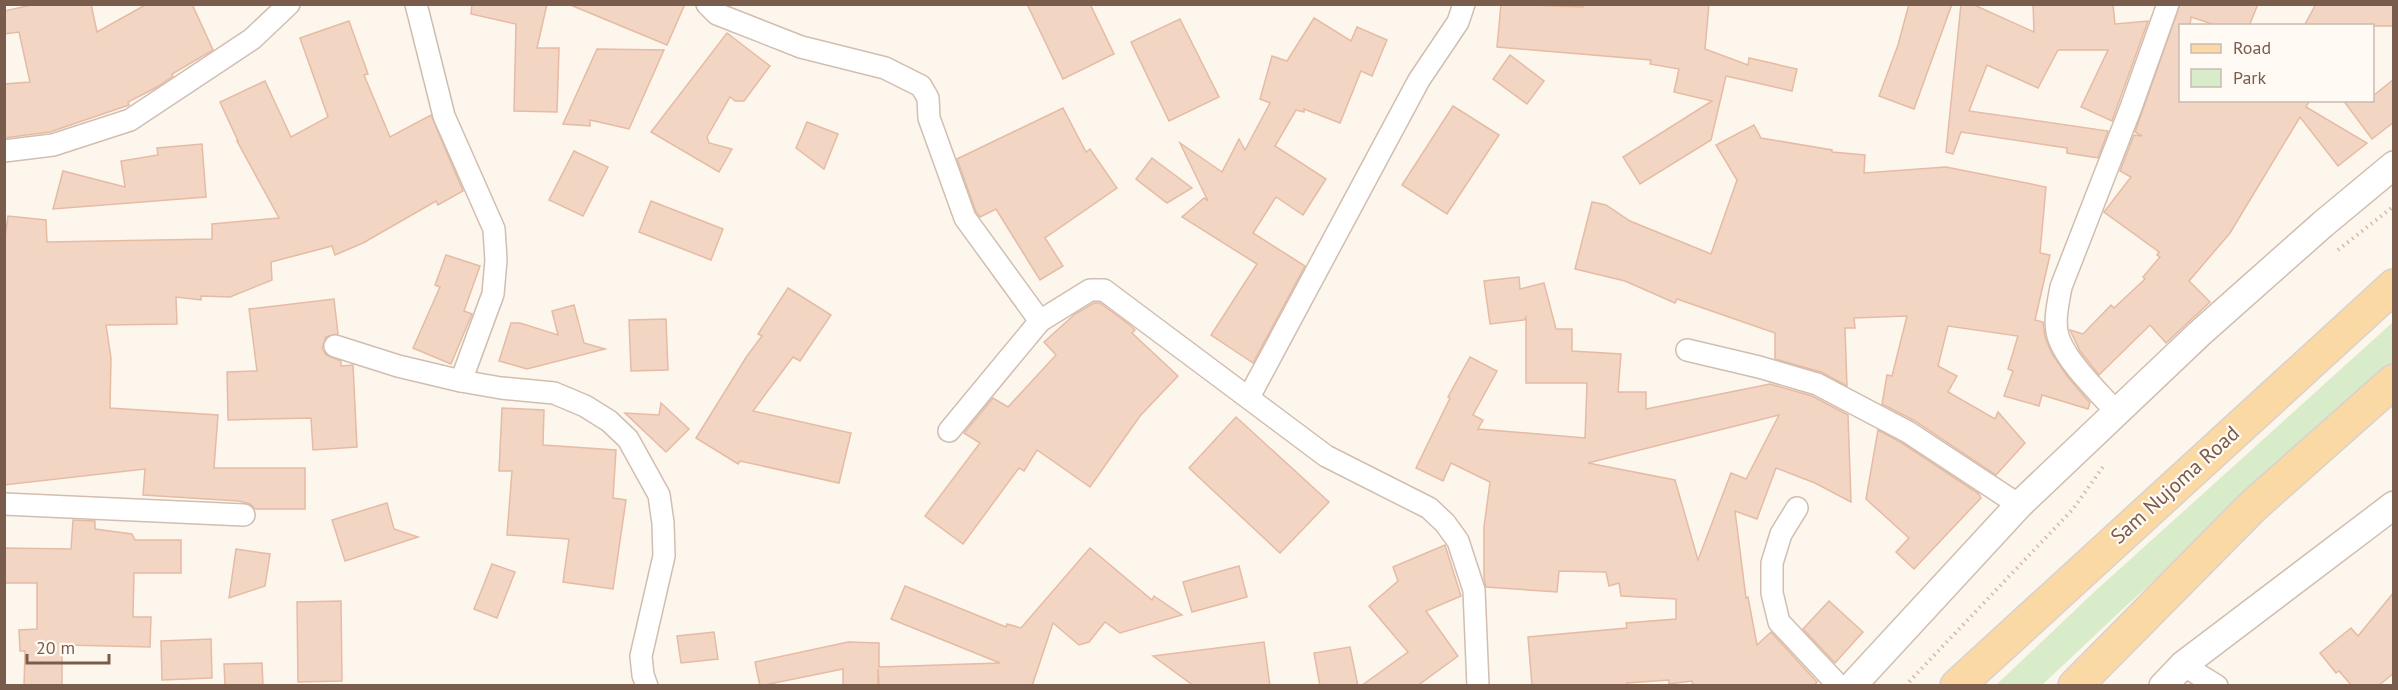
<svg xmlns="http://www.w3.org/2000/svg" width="2398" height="690" font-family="'PT Sans',sans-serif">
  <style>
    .green { fill: #d8ecc9 }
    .building { fill: #f3d5c3; stroke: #e6bba3; stroke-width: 1.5; fill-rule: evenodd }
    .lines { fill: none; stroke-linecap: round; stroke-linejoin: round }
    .minor-casing { stroke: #d1beb0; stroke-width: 24 }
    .tertiary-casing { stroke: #d1beb0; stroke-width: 30 }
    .primary-casing { stroke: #dad1cd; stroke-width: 36 }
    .path { stroke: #d9b8a5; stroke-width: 4; stroke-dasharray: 1.5 4.5; stroke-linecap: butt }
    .minor { stroke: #fff; stroke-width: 21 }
    .tertiary { stroke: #fff; stroke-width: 27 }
    .primary { stroke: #fbd9a5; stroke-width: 33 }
    .labels { text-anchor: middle; stroke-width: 4.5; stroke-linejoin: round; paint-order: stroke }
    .street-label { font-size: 21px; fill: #7a5c4d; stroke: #fffaf3 }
  </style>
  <rect width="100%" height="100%" fill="#fdf6ec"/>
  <polygon class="green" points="2393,322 2393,365 2126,606 2042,685 1995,686 2092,594"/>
  <g class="building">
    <polygon points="36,4 91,4 97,32 147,4 192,4 213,50 172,74 173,76 157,87 128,102 129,105 50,132 4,138 4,84 30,82 19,32 4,34 4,11"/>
    <polygon points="472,4 547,4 537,48 559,48 557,112 514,111 516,24 471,14"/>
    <polygon points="568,4 685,4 667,45"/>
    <polygon points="1027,4 1090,4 1114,54 1063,79"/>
    <polygon points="1501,4 1583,7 1583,4 1709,4 1705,49 1748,65 1749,58 1797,69 1792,91 1726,76 1711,140 1640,184 1623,157 1712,101 1674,92 1679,69 1650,64 1651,60 1497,47"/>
    <polygon points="1909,4 1952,4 1914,109 1879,96 1898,45"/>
    <polygon points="1961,4 1972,4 2034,32 2033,4 2113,4 2115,24 2148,21 2112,121 2081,107 2108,50 2058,50 2038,88 1987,65 1969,111 2108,131 2098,158 2067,153 2067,148 1961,132 1953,154 1946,152"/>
    <polygon points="2180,4 2258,4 2249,26 2218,26 2191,17 2190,26 2181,26 2181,100 2310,100 2306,107 2367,143 2338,166 2300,117 2230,233 2189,281 2210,302 2166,343 2150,325 2099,375 2080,351 2070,330 2083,334 2111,305 2114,308 2145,279 2143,277 2160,257 2157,255 2159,252 2104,212 2131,177 2120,171 2134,135 2142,136 2135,132"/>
    <polygon points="2316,4 2394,4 2394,26 2304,26"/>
    <polygon points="1314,18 1351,41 1357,27 1387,40 1372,76 1361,71 1340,123 1304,109 1304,112 1296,110 1275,146 1326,179 1303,215 1276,197 1253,233 1305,266 1253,363 1211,335 1257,264 1182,217 1204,198 1208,201 1180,143 1222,172 1239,139 1245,150 1270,103 1260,99 1272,56 1287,61"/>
    <polygon points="1180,19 1219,97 1169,121 1131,42"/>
    <polygon points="349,21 368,74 364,75 390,137 431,115 463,191 438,205 436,201 363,243 335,255 332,246 271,262 272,280 230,297 201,296 201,300 176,297 177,324 106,325 111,358 110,408 218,415 214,468 305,468 305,509 255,509 250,504 239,501 143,495 145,469 4,485 4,244 8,216 46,220 47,242 212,239 212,224 279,218 237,141 238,141 220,102 265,81 291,137 328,117 300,38"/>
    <polygon points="727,33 770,66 744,101 735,101 730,97 707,137 709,143 732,149 719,172 651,132"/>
    <polygon points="597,49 664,50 629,129 590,120 590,126 563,124"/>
    <polygon points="1510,55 1544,81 1527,104 1493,79"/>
    <polygon points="2394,79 2394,122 2372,139 2343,100 2373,100 2373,96"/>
    <polygon points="1453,106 1499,135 1447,214 1402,185"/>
    <polygon points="1063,108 1086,152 1090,149 1117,188 1045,238 1063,266 1040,280 996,209 980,217 976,212 957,159"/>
    <polygon points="807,122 838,134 824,169 796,148"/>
    <polygon points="1754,125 1761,138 1832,150 1832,152 1865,155 1864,173 1946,167 2046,187 2040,253 2050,255 2035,320 2043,322 2045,337 2052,354 2067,376 2090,403 2088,409 2042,395 2039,406 2004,396 2013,371 2008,369 2018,336 1948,326 1938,366 1957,376 1948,392 1995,419 1998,412 2025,443 1996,475 1915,421 1882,404 1887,375 1892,376 1907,316 1854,318 1855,328 1845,328 1847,386 1821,372 1775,359 1775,333 1677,299 1675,303 1625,281 1575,269 1592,202 1606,205 1630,221 1711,254 1737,180 1716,145"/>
    <polygon points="202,144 206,197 53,209 63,171 125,187 121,161 158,155 157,148"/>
    <polygon points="574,151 608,167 583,216 549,200"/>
    <polygon points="1152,158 1192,188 1167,203 1136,179"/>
    <polygon points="651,201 723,229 711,260 639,232"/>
    <polygon points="446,255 480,266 464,311 472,314 451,364 413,348 440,287 435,285"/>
    <path d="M 1519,277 L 1520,289 L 1544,283 L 1556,329 L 1572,329 L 1572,351 L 1621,354 L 1618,392 L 1646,392 L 1646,409 L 1770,384 L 1812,396 L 1848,415 L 1851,502 L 1815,483 L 1776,468 L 1757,519 L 1735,511 L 1746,598 L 1748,597 L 1757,645 L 1771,632 L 1817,682 L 1814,686 L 1693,686 L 1692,681 L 1669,684 L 1669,680 L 1627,683 L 1628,686 L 1532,686 L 1528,637 L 1627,628 L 1626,623 L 1676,619 L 1676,599 L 1621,596 L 1619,583 L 1609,586 L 1606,572 L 1559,571 L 1557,592 L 1486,587 L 1484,578 L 1484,527 L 1490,482 L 1451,463 L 1443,481 L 1416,468 L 1450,398 L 1448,397 L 1470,357 L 1497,371 L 1473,415 L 1483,420 L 1478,429 L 1585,438 L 1587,383 L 1526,383 L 1526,317 L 1524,320 L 1490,324 L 1484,281 ZM 1779,415 L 1746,479 L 1731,473 L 1698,560 L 1675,480 L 1588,463 Z"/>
    <polygon points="788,288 831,315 800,361 793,357 753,411 851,433 839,483 740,461 738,464 696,438 747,356 762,336 758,334"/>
    <polygon points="334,299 338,334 326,337 322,348 326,355 341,361 341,366 353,365 357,447 313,450 311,418 228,420 227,372 257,371 249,309"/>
    <polygon points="1094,303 1100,303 1131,326 1135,330 1132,333 1178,376 1140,416 1090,487 1037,450 1024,471 1019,468 963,544 925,516 980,443 964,433 993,398 1008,407 1056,355 1044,342 1075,314"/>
    <polygon points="574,305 584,343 605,349 527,369 499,361 511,323 520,323 558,335 552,311"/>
    <polygon points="666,319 668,370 631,371 629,320"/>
    <polygon points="661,403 689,429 666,452 625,413 659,415"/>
    <polygon points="502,408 544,410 543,445 616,450 613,498 626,500 613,589 563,582 569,539 507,535 512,471 499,471"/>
    <polygon points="1236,417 1329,502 1280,553 1189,468"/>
    <polygon points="1878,430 1902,443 1979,494 1981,498 1914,569 1896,552 1909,538 1866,499"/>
    <polygon points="387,503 394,529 418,537 345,561 332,520"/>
    <polygon points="73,520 95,521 95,529 132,534 135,540 181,540 181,573 134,573 133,617 151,617 150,647 65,645 65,650 62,650 62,686 24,686 25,651 20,651 19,630 37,629 37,583 4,583 4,548 71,549"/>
    <polygon points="1445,545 1461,596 1426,611 1458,656 1417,686 1361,686 1408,652 1369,606 1398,581 1393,567"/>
    <polygon points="1090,548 1152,600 1154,596 1182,615 1120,633 1105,622 1089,642 1079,645 1053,623 1032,686 879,686 878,669 878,686 843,686 843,669 760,686 755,662 848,642 879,643 879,667 1000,663 891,619 905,586 1006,627 1007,624 1021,628"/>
    <polygon points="236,549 270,554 265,586 229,598"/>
    <polygon points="492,564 515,572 497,618 474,609"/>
    <polygon points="1239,566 1247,597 1192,612 1183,582"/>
    <polygon points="2394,592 2394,673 2378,686 2352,686 2339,671 2336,673 2320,653 2351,628 2358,636"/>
    <polygon points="341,601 342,681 298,682 297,602"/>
    <polygon points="1829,601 1863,632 1835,663 1803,629"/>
    <polygon points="714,632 718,659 681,663 677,636"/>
    <polygon points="211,639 212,678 162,680 161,641"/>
    <polygon points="1264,642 1270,686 1194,686 1153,656"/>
    <polygon points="1350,647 1358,686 1320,686 1314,653"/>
    <polygon points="262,663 263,686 225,686 224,664"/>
  </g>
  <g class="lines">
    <defs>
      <g id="minor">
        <polyline points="416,4 444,116 494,229 496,260 493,294 461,381"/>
        <polyline points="707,4 717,14 801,47 885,68 921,86 928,98 929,118 965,218 1040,321"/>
        <polyline points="4,151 53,145 130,120 252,39 289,4"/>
        <polyline points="335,346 398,366 461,381 501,388 554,393 585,406 609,421 628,439 659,495 663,523 664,556 641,656 643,675 647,686"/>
        <polyline points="1687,350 1759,367 1817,384 1908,432 2019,505"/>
        <polyline points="1249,397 1419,80 1458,22 1464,4"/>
        <path d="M 2117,413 C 2099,392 2069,365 2059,339 C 2053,324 2058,303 2061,287 L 2130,110 L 2168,4"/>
        <polyline points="949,431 1040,321 1090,290 1104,290 1326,456 1429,508 1445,523 1458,541 1474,590 1478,686"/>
        <polyline points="4,504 244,515"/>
        <polyline points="1797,508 1781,534 1772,563 1772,593 1779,622 1839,686"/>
        <polyline points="2183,665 2217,686"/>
      </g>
      <g id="tertiary">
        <polyline points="1852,686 2019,505 2199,334 2323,224 2394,165"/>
        <polyline points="2163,686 2183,665 2394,505"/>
      </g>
      <g id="primary">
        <polyline points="1957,686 2394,286"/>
        <polyline points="2075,686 2253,506 2394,381"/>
      </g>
    </defs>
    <use href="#minor" class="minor-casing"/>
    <use href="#tertiary" class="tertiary-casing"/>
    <use href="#primary" class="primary-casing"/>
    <g class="path">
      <polyline points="2338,250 2394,206"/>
      <polyline points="1905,686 2073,509 2105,464"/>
    </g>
    <use href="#minor" class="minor"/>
    <use href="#tertiary" class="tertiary"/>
    <use href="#primary" class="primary"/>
  </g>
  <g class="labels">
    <g class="street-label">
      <text transform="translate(2175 485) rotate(-42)" y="7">Sam Nujoma Road</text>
    </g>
  </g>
  <rect width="2398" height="690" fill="none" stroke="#7a5c4d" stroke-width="12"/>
  <rect x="2179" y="24" width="195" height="78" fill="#fffaf3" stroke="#cabbb1" stroke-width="1.5"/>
  <rect x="2191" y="44" width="30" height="9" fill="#fbd9a5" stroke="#cabbb1" stroke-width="1.5"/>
  <text x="2233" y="54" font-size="18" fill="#7a5c4d">Road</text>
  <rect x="2191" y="69" width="30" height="18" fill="#d8ecc9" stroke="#cabbb1" stroke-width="1.5"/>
  <text x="2233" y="84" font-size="18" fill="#7a5c4d">Park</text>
  <path d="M27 654v9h82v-9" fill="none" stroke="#7a5c4d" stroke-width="3"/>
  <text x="36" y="654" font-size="18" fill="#7a5c4d" stroke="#fffaf3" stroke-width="4.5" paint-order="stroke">20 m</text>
</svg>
